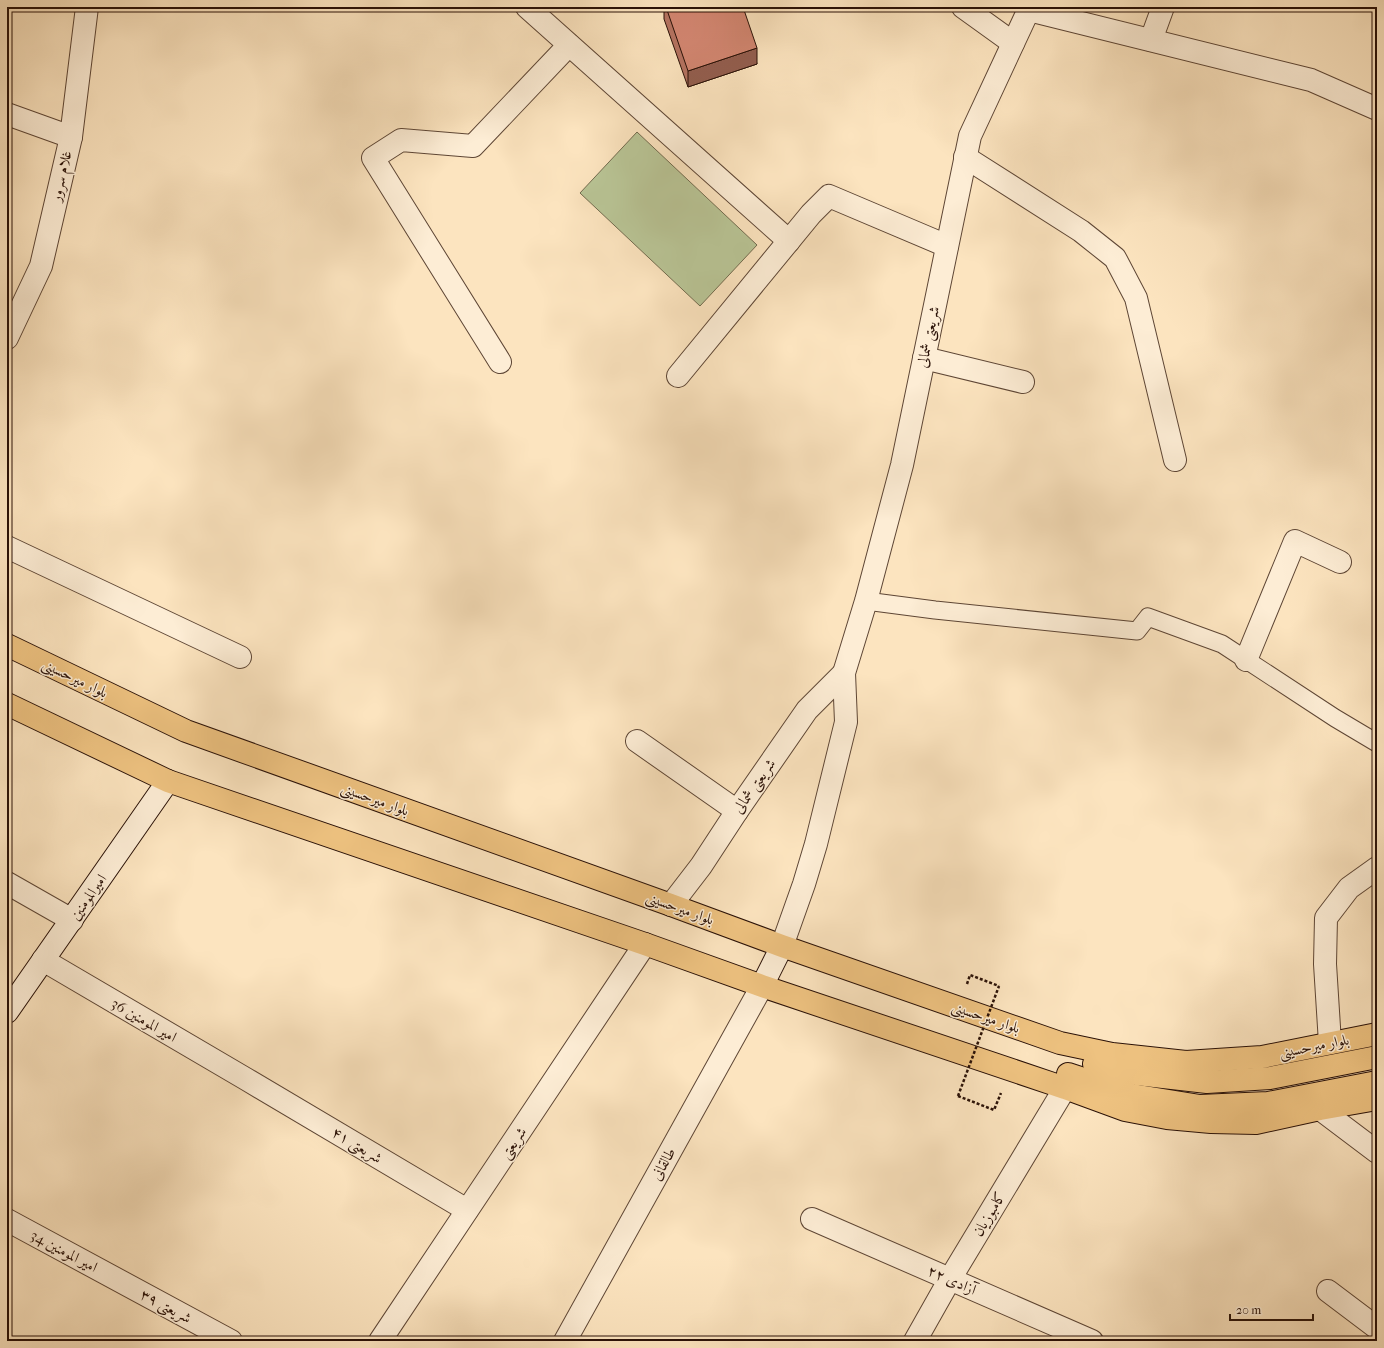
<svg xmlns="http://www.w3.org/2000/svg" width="1384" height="1348" font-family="'IM FELL French Canon',Amiri,serif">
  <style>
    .green { fill: #b9c596; stroke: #726b4e }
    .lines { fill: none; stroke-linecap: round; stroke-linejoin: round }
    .service-casing { stroke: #5e4635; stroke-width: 19 }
    .minor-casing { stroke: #5e4635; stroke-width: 24 }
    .tertiary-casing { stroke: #5e4635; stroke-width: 24 }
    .secondary-casing { stroke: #2a1107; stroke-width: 24 }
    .primary-casing { stroke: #2a1107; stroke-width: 24 }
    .path { stroke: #2a1107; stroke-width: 2.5; stroke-dasharray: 3 2; stroke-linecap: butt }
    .service { stroke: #fdedd5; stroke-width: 17 }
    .minor { stroke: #fdedd5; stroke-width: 22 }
    .tertiary { stroke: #fdedd5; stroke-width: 22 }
    .secondary { stroke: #fdedd5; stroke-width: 22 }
    .primary { stroke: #eec280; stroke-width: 22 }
    .path-bridge { stroke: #2a1107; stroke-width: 2.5; stroke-dasharray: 3 2; stroke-linecap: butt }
    .wall { fill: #b57361; stroke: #2a1107 }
    .shaded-wall { fill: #935e4f; stroke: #2a1107 }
    .building { fill: #d28671; stroke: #2a1107 }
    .labels { text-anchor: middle; stroke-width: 3; stroke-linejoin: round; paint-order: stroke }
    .street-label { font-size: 15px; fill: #2a1107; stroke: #fdedd5 }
  </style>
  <rect width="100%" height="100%" fill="#fce4bf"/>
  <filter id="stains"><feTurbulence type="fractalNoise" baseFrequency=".005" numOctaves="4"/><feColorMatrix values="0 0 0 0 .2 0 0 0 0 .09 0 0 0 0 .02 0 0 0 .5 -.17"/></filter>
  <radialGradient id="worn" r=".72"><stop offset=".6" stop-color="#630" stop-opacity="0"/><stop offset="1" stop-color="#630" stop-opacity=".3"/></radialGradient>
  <polygon class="green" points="637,132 757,245 700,306 580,193"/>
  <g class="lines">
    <defs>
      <polyline id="service" points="866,601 935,610 1137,631 1148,617 1222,644 1335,718 1377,743"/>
      <g id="minor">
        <polyline points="527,7 789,241"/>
        <polyline points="963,7 1013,43"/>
        <polyline points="1029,10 1311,80 1377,109"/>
        <polyline points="1151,40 1163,7"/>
        <polyline points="7,114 71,137"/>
        <polyline points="965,157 1081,231 1115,258 1136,298 1175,460"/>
        <polyline points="7,338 41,266 71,137 87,7"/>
        <polyline points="924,358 1023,382"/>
        <polyline points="500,362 373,158 401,140 473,146 569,45"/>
        <polyline points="678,376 811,214 829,196 947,246"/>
        <polyline points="7,547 240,657"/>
        <polyline points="1246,660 1295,541 1340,562"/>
        <polyline points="637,741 737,811"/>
        <polyline points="7,883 72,920"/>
        <polyline points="43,960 246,1079 467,1210"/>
        <polyline points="1320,1109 1377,1152"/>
        <polyline points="812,1219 1092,1341"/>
        <polyline points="7,1220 231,1341"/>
        <polyline points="1328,1291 1377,1328"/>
        <polyline points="565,1341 762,986"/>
        <polyline points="915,1341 950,1279 1065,1088"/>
      </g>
      <g id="tertiary">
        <polyline points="671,905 701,866 737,811 807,710 844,673"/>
        <polyline points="782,946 804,884 816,844 846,722 844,673 866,601 902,465 970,136 1030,7"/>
        <polyline points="1330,1043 1325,964 1326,918 1349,888 1377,868"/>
        <polyline points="380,1341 645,944"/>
      </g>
      <g id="secondary">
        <polyline points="762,986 782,946"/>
        <polyline points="7,1012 168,781"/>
      </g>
      <g id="primary">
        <polyline points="7,645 186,731 671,905 782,946 1060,1043 1112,1054 1186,1062 1262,1057 1377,1034"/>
        <polyline points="7,704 168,781 645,944 762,986 1065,1088 1125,1110 1167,1118 1211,1122 1256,1123 1320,1109 1377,1099"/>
        <polyline points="1094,1064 1137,1074 1207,1082 1270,1078 1377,1057"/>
        <polyline points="1068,1074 1132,1095 1200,1106 1268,1103 1377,1082"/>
      </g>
    </defs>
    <use href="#service" class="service-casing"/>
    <use href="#minor" class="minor-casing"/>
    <use href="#tertiary" class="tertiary-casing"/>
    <use href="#secondary" class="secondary-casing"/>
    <use href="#primary" class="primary-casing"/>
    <g class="path">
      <polyline points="967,984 970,975 999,986"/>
      <polyline points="958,1096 994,1110 1001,1093"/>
    </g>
    <use href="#service" class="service"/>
    <use href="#minor" class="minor"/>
    <use href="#tertiary" class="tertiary"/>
    <use href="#secondary" class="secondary"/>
    <use href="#primary" class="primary"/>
    <polyline class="path-bridge" points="958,1096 999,986"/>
  </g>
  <polygon class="wall" points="664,7 743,7 757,64 688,87 664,19"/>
  <polygon class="shaded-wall" points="757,48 757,64 688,87 688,71"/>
  <polygon class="building" points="666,7 743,7 757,48 688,71"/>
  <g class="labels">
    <g class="street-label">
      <text transform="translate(61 176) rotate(-77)" y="5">غلام سرور</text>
      <text transform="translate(928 337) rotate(-78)" y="5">شریعتی شمالی</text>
      <text transform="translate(75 678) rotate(26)" y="5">بلوار میرحسینی</text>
      <text transform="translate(754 786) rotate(-55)" y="5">شریعتی شمالی</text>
      <text transform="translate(375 799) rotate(20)" y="5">بلوار میرحسینی</text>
      <text transform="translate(88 897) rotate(-55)" y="5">امیرالمومنین</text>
      <text transform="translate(680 908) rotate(20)" y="5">بلوار میرحسینی</text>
      <text transform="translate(986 1017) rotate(19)" y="5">بلوار میرحسینی</text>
      <text transform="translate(144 1020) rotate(30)" y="5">امیر المومنین 36</text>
      <text transform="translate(1314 1046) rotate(-11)" y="5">بلوار میرحسینی</text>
      <text transform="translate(513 1143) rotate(-56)" y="5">شریعتی</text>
      <text transform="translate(357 1145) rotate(31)" y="5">شریعتی ۴۱</text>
      <text transform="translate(663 1164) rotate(-61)" y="5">طالقانی</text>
      <text transform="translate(989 1214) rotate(-59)" y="5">کامبوزیان</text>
      <text transform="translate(64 1251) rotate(28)" y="5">امیر المومنین 34</text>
      <text transform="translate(952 1280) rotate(24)" y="5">آزادی ۲۲</text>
      <text transform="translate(166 1306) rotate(28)" y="5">شریعتی ۳۹</text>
    </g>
  </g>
  <rect width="1384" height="1348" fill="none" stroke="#fce4bf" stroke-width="24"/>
  <rect x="8" y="8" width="1368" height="1332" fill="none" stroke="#2a1107" stroke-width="2"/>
  <rect x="12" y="12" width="1360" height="1324" fill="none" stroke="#2a1107"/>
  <path d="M1230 1314v6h83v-6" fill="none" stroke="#2a1107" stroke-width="2"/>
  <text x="1236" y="1314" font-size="12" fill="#2a1107" stroke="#fdedd5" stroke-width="3" paint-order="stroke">20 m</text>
  <rect width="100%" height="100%" filter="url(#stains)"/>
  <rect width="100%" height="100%" fill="url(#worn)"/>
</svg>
